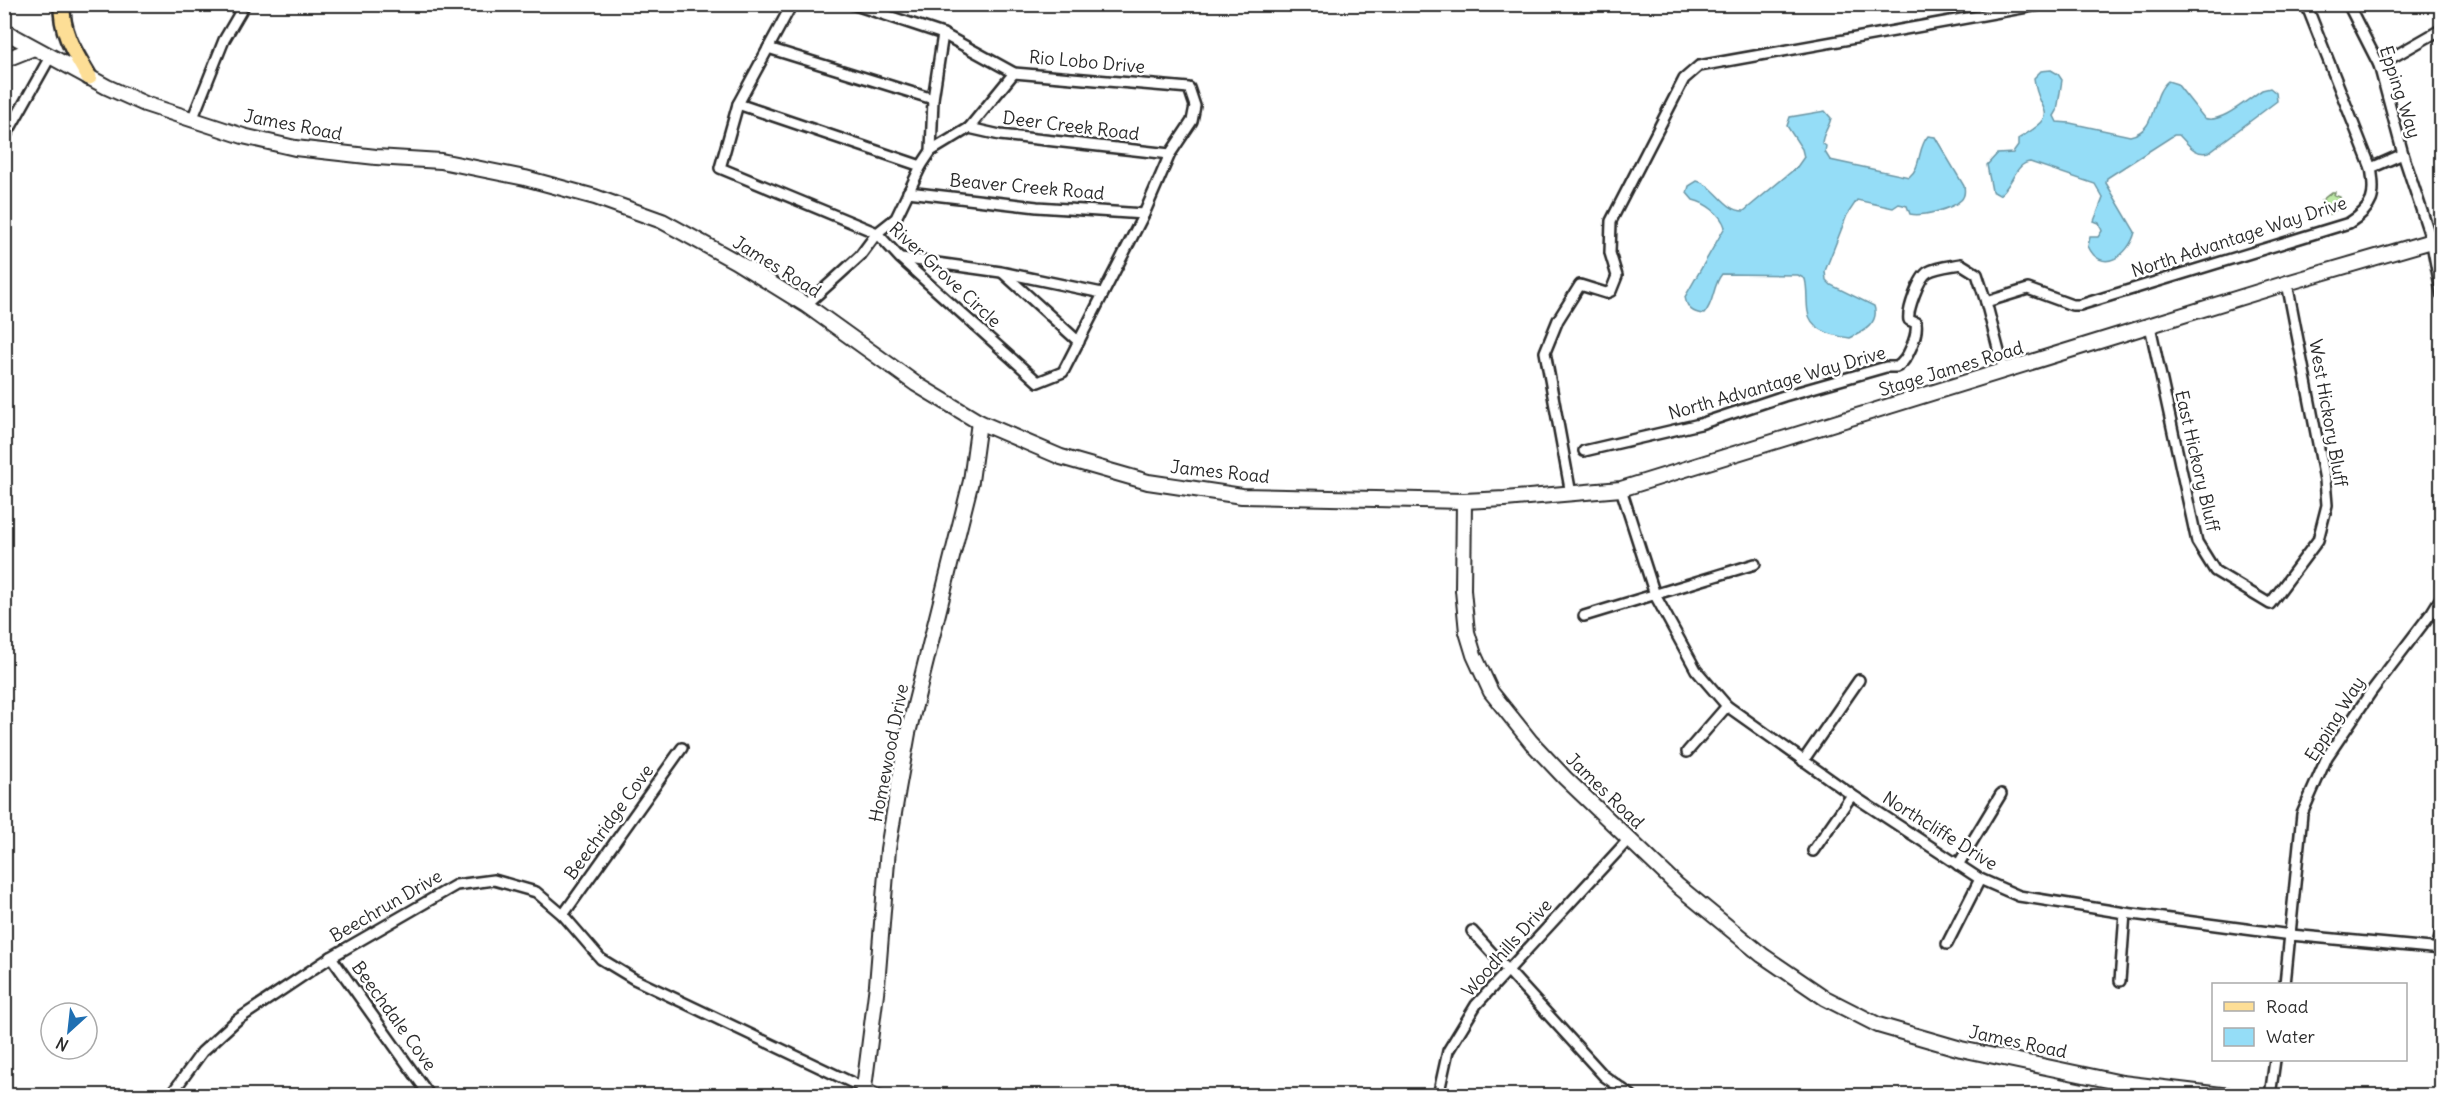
<svg xmlns="http://www.w3.org/2000/svg" width="2446" height="1100" font-family="Delius,sans-serif">
  <style>
    .green { fill: #bde9a6; stroke: #748a68; stroke-width: 1.5 }
    .water { fill: #95ddf7; stroke: #6b96a5; stroke-width: 1.5 }
    .lines { fill: none; stroke-linecap: round; stroke-linejoin: round }
    .street-casing { stroke: #2b2b2b; stroke-width: 14 }
    .secondary-casing { stroke: #2b2b2b; stroke-width: 18 }
    .primary-casing { stroke: #2b2b2b; stroke-width: 20 }
    .street { stroke: #fff; stroke-width: 9 }
    .secondary { stroke: #fff; stroke-width: 14 }
    .primary { stroke: #fdde96; stroke-width: 15 }
    .labels { text-anchor: middle; stroke-width: 5; stroke-linejoin: round; paint-order: stroke }
    .street-label { font-size: 18px; fill: #2b2b2b; stroke: #fff }
  </style>
  <rect width="100%" height="100%" fill="#fff"/>
  <filter id="ink" filterUnits="userSpaceOnUse"><feTurbulence type="fractalNoise" baseFrequency=".0167" numOctaves="2"/><feDisplacementMap in="SourceGraphic" scale="12" xChannelSelector="R" yChannelSelector="G"/><feConvolveMatrix kernelMatrix="1 2 1 2 8 2 1 2 1" color-interpolation-filters="sRGB"/></filter>
  <g filter="url(#ink)">
    <polygon class="green" points="2332,192 2335,192 2334,195 2340,197 2342,205 2331,214 2327,214 2321,201"/>
    <g class="water">
      <path d="M 2051,70 L 2058,74 L 2062,80 L 2057,111 L 2054,116 L 2057,122 L 2070,123 L 2130,136 C 2159,130 2149,97 2168,81 L 2177,84 L 2204,118 C 2220,125 2248,99 2262,90 L 2270,88 L 2276,93 L 2277,101 L 2209,152 C 2195,156 2188,144 2179,135 L 2174,135 L 2107,178 L 2106,183 L 2135,232 C 2129,256 2101,275 2088,246 L 2090,237 L 2098,237 L 2102,231 L 2099,223 L 2094,221 L 2103,198 L 2095,184 L 2030,162 C 2015,163 2012,187 1999,195 L 1992,191 L 1987,165 L 1997,154 L 2013,153 L 2018,146 L 2018,139 C 2065,111 2038,116 2034,78 L 2041,71 Z"/>
      <path d="M 1825,111 L 1831,118 C 1829,128 1823,132 1822,143 L 1826,146 L 1825,152 L 1830,160 L 1909,177 C 1922,167 1917,148 1928,136 L 1935,137 L 1964,186 C 1965,191 1965,196 1961,200 C 1952,209 1922,217 1910,214 L 1907,206 L 1899,204 L 1893,208 L 1857,200 L 1847,215 L 1825,271 L 1826,280 L 1831,285 L 1874,306 C 1880,323 1863,332 1850,338 C 1834,336 1811,330 1808,312 C 1806,301 1808,290 1805,279 L 1798,275 L 1722,274 C 1712,286 1715,302 1704,314 C 1693,313 1687,309 1685,297 L 1725,227 C 1721,214 1706,203 1693,200 L 1687,193 L 1689,186 L 1697,181 C 1716,185 1724,211 1744,211 L 1797,167 L 1804,157 L 1802,149 L 1787,126 L 1790,117 Z"/>
    </g>
    <g class="lines">
      <defs>
        <g id="street">
          <polyline points="792,4 738,104 720,168 877,233 900,258 1038,382 1063,372 1144,214 1170,154 1192,121 1195,106 1189,88 1014,73 943,34 852,4"/>
          <polyline points="2348,4 2379,65 2403,154 2431,239 2442,296"/>
          <polyline points="768,48 933,99"/>
          <polyline points="2379,65 2442,29"/>
          <polyline points="738,104 921,166"/>
          <polyline points="192,120 224,40 245,4"/>
          <polyline points="969,128 1000,135 1170,154"/>
          <polyline points="4,139 50,57"/>
          <polyline points="931,151 969,128 1014,73"/>
          <polyline points="2371,168 2403,154"/>
          <polyline points="908,192 1037,207 1144,214"/>
          <polyline points="901,258 1001,272 1102,293"/>
          <polyline points="1003,273 1079,342"/>
          <polyline points="1986,302 2004,371"/>
          <polyline points="806,305 860,256 877,233 896,218 921,166 931,151 933,99 943,34"/>
          <polyline points="2150,326 2197,542 2215,571 2270,604 2318,540 2327,505 2325,480 2287,283"/>
          <path d="M 1584,451 L 1700,424 L 1784,396 L 1886,367 C 1887,367 1895,367 1896,367 C 1908,362 1918,334 1916,323 L 1909,320 C 1907,311 1919,277 1928,272 C 1937,267 1951,266 1961,264 L 1977,274 L 1986,302 L 2028,289 L 2072,305 L 2080,305 L 2349,223 C 2374,207 2376,196 2371,168 L 2306,4"/>
          <polyline points="1621,489 1655,595 1696,670 1727,706 1852,795 1980,879 2019,896 2125,913 2291,935 2442,949"/>
          <polyline points="1571,494 1545,352 1558,320 1580,285 1606,293 1611,291 1617,276 1610,253 1611,221 1684,79 1699,66 2045,4"/>
          <polyline points="1584,616 1755,564"/>
          <polyline points="1687,752 1727,706"/>
          <polyline points="1803,761 1859,680"/>
          <polyline points="1813,851 1852,795"/>
          <polyline points="1958,865 2001,794"/>
          <polyline points="563,915 682,748"/>
          <polyline points="1472,931 1604,1076 1632,1096"/>
          <polyline points="1947,944 1980,879"/>
          <polyline points="2437,949 2442,929"/>
          <polyline points="331,957 430,1096"/>
          <polyline points="2120,981 2125,913"/>
          <polyline points="2285,984 2302,814 2327,757 2371,692 2432,612 2442,596"/>
          <polyline points="170,1096 202,1052 237,1020 331,957 456,885 494,880 536,892 563,915 601,959 634,979 880,1096"/>
          <polyline points="1438,1096 1448,1051 1476,1005 1629,839"/>
          <polyline points="2270,1096 2275,1060"/>
        </g>
        <g id="secondary">
          <polyline points="4,31 107,87 145,104 243,136 295,148 376,157 441,161 525,178 595,197 662,221 735,261 806,305 916,384 979,422 1061,457 1148,482 1242,496 1464,501 1505,499 1621,489 2287,283 2442,238"/>
          <polyline points="4,60 34,48"/>
          <polyline points="1464,501 1463,590 1467,632 1474,655 1491,692 1531,742 1565,778 1678,886 1762,955 1825,998 1878,1025 1961,1049 2122,1083 2230,1096"/>
          <polyline points="863,1096 877,985 888,849 898,789 908,733 971,481 979,422"/>
        </g>
        <path id="primary" d="M 62,4 C 61,34 75,53 89,77"/>
      </defs>
      <use href="#street" class="street-casing"/>
      <use href="#secondary" class="secondary-casing"/>
      <use href="#primary" class="primary-casing"/>
      <use href="#street" class="street"/>
      <use href="#secondary" class="secondary"/>
      <use href="#primary" class="primary"/>
    </g>
  </g>
  <g class="labels">
    <g class="street-label">
      <text transform="translate(1087 62) rotate(5)" y="6">Rio Lobo Drive</text>
      <text transform="translate(2400 92) rotate(72)" y="6">Epping Way</text>
      <text transform="translate(293 125) rotate(11)" y="6">James Road</text>
      <text transform="translate(1071 126) rotate(7)" y="6">Deer Creek Road</text>
      <text transform="translate(1027 187) rotate(5)" y="6">Beaver Creek Road</text>
      <text transform="translate(2239 237) rotate(-18)" y="6">North Advantage Way Drive</text>
      <text transform="translate(777 267) rotate(32)" y="6">James Road</text>
      <text transform="translate(945 275) rotate(43)" y="6">River Grove Circle</text>
      <text transform="translate(1951 369) rotate(-17)" y="6">Stage James Road</text>
      <text transform="translate(1777 383) rotate(-16)" y="6">North Advantage Way Drive</text>
      <text transform="translate(2328 413) rotate(80)" y="6">West Hickory Bluff</text>
      <text transform="translate(2197 461) rotate(77)" y="6">East Hickory Bluff</text>
      <text transform="translate(1220 472) rotate(6)" y="6">James Road</text>
      <text transform="translate(2335 719) rotate(-58)" y="6">Epping Way</text>
      <text transform="translate(889 753) rotate(-79)" y="6">Homewood Drive</text>
      <text transform="translate(1605 791) rotate(44)" y="6">James Road</text>
      <text transform="translate(609 822) rotate(-54)" y="6">Beechridge Cove</text>
      <text transform="translate(1940 831) rotate(32)" y="6">Northcliffe Drive</text>
      <text transform="translate(386 906) rotate(-30)" y="6">Beechrun Drive</text>
      <text transform="translate(1507 948) rotate(-48)" y="6">Woodhills Drive</text>
      <text transform="translate(394 1016) rotate(54)" y="6">Beechdale Cove</text>
      <text transform="translate(2018 1042) rotate(12)" y="6">James Road</text>
    </g>
  </g>
  <rect width="2446" height="1100" fill="none" stroke="#fff" stroke-width="24"/>
  <rect x="12" y="12" width="2422" height="1076" fill="none" stroke="#2b2b2b" stroke-width="2" filter="url(#ink)"/>
  <rect x="2212" y="983" width="195" height="78" fill="#ffffff" stroke="#aaaaaa" stroke-width="1.5"/>
  <rect x="2224" y="1002" width="30" height="9" fill="#fdde96" stroke="#aaaaaa" stroke-width="1.5"/>
  <text x="2266" y="1013" font-size="18" fill="#2b2b2b">Road</text>
  <rect x="2224" y="1028" width="30" height="18" fill="#95ddf7" stroke="#aaaaaa" stroke-width="1.5"/>
  <text x="2266" y="1043" font-size="18" fill="#2b2b2b">Water</text>
  <g transform="translate(69 1031) rotate(207)"><circle r="28" fill="#ffffff" stroke="#aaaaaa" stroke-width="1.5"/>
  <path d="M0-4.5L10 22L0 15L-10 22Z" fill="#1f6fb2"/>
  <text y="-9" font-size="16" font-weight="bold" text-anchor="middle" fill="#2b2b2b">N</text>
  </g>
</svg>
